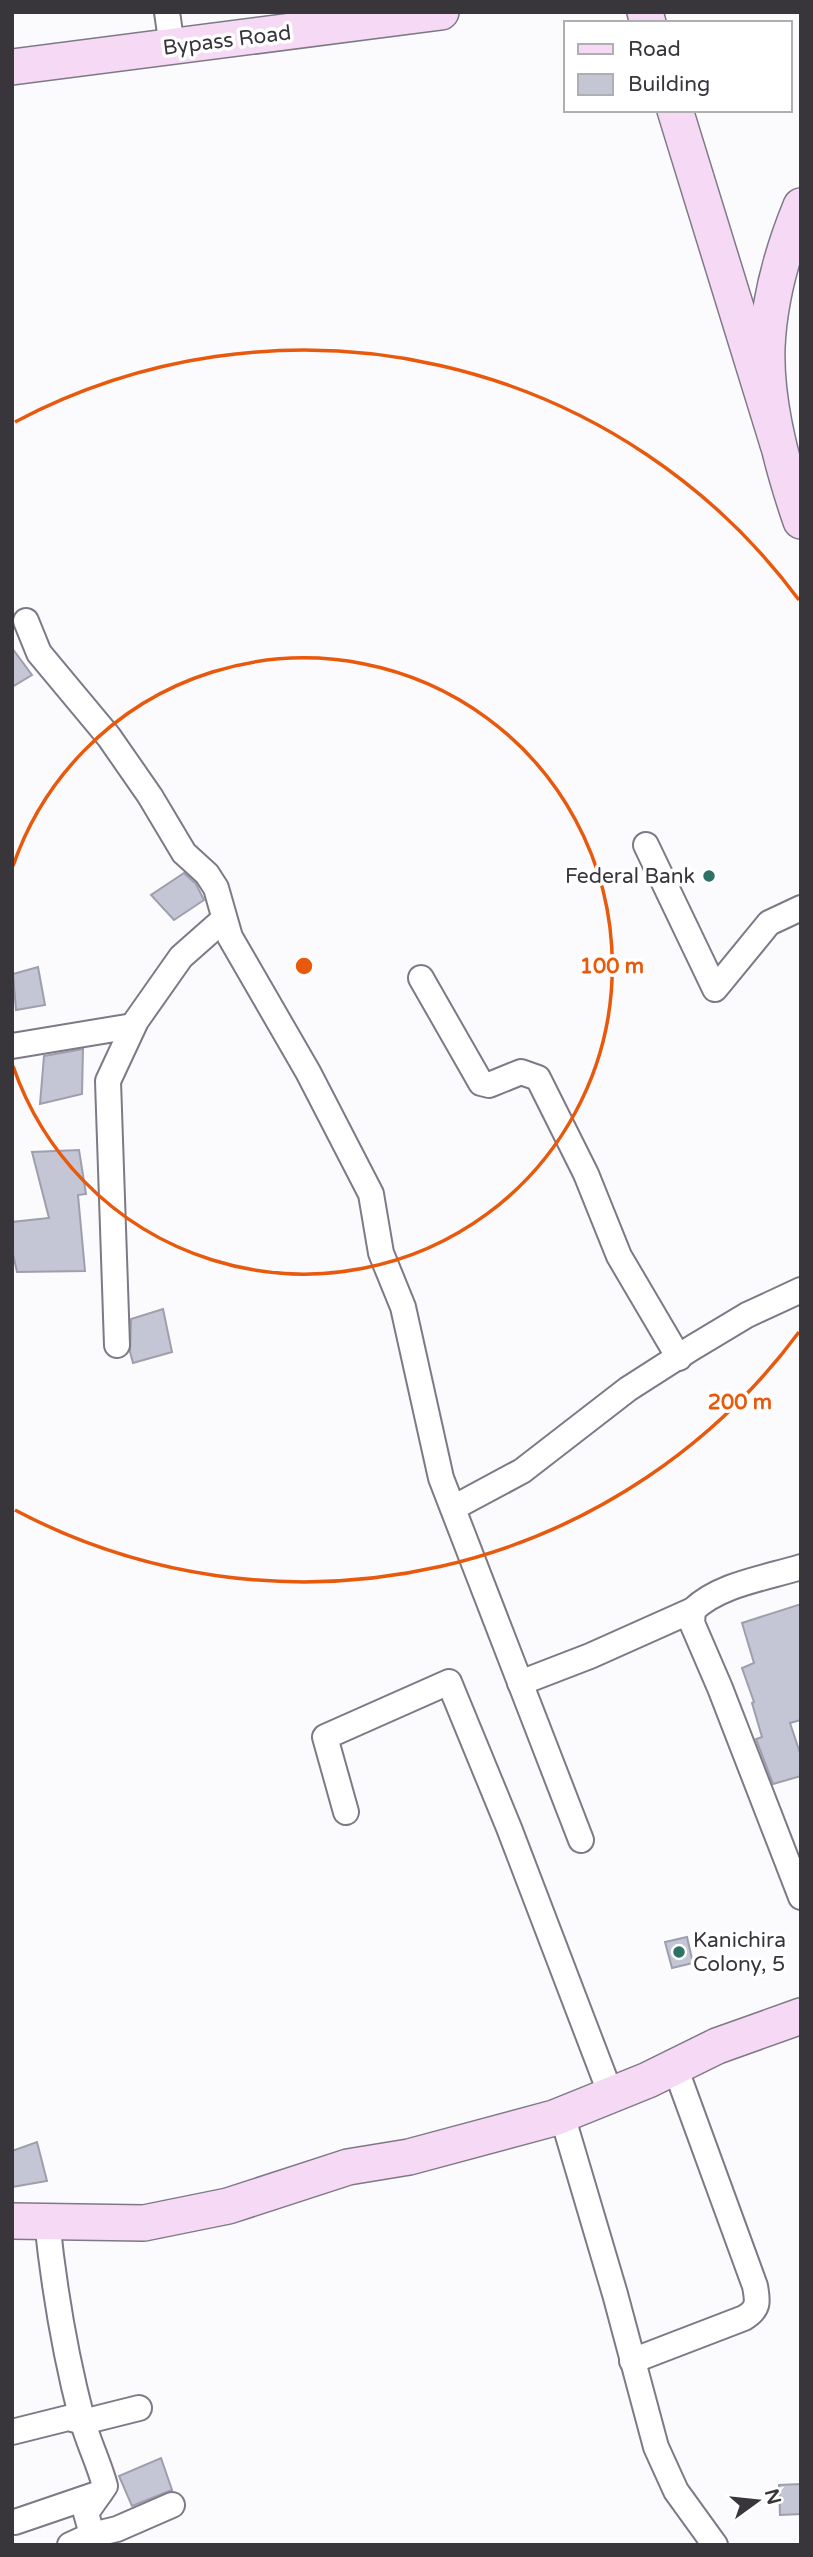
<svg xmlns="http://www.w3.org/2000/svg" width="813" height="2557" font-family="'Varela Round',sans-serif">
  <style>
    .building { fill: #c4c6d5; stroke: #9d9fad; stroke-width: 2 }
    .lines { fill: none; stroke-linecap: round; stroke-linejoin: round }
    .street-casing { stroke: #7e7986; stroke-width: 28 }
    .secondary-casing { stroke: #7e7986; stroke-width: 38 }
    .street { stroke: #fff; stroke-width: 24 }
    .secondary { stroke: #f6daf5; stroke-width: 35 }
    .ring { fill: none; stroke: #e8590c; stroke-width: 3.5 }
    .poi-dot { fill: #2d7267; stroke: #fff; stroke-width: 2.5 }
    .labels { text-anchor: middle; stroke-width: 7; stroke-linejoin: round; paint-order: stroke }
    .street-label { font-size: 21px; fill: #38353b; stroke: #fff }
    .poi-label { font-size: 21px; fill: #38353b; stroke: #fff; text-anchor: end }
    .centre { fill: #e8590c; stroke: #fff; stroke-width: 3.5 }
    .ring-label { font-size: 21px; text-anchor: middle; font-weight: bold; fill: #e8590c; stroke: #fff; stroke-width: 7; stroke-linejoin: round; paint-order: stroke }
  </style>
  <rect width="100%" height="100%" fill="#fbfafd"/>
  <g class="building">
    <polygon points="12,648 32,675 12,687"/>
    <polygon points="184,873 196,884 204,900 174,920 151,895"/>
    <polygon points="38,967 45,1005 16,1010 13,974"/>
    <polygon points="83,1049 82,1094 40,1104 44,1056"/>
    <polygon points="79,1150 86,1194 78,1195 85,1271 17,1272 12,1250 12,1222 49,1218 32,1152"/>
    <polygon points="163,1309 172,1352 133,1363 130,1352 131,1319"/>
    <polygon points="801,1604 801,1720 790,1723 801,1756 801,1776 773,1784 756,1739 762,1737 752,1703 754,1702 742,1668 754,1663 742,1623"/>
    <polygon points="687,1937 693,1963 672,1968 665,1942"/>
    <polygon points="37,2142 47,2181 12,2187 12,2151"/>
    <polygon points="161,2458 172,2490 132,2506 119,2476"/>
    <polygon points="801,2484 801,2514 780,2515 779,2485"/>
  </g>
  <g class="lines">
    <defs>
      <g id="street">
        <polyline points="167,12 172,47"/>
        <polyline points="26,621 39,653 109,737 150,796 184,853 207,874 216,888 230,937 308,1072 371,1194 381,1253 403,1307 441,1478 581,1840"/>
        <polyline points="646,845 715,989 769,923 801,908"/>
        <polyline points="421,978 481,1083 489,1085 521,1072 538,1078 586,1174 619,1256 679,1358"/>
        <polyline points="12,1046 133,1026"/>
        <polyline points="117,1345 108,1081 136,1021 181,957 224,919"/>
        <polyline points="453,1508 522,1471 628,1389 692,1348 747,1315 801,1290"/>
        <path d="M 801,1567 C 766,1578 720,1584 693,1610 L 692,1623 L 720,1688 L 801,1897"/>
        <polyline points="520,1683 590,1656 693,1610"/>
        <polyline points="346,1812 325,1737 449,1682 509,1828 611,2095"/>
        <polyline points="562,2115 615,2294 656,2447 676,2491 715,2545"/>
        <path d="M 47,2221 C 54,2288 65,2354 82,2419 C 88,2442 99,2463 105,2486 L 86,2513 L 95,2545"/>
        <path d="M 632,2361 L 744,2318 C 759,2309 758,2302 755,2286 L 675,2067"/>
        <polyline points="12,2432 68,2418 83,2422 139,2408"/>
        <polyline points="15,2522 100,2493"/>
        <polyline points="70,2545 92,2535 117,2529 172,2505"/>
      </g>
      <g id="secondary">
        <polyline points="645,12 648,23"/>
        <polyline points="12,67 441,12"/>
        <polyline points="675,110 778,444"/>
        <path d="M 801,206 C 783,250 769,300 767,347 C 765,403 783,469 801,521"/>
        <polyline points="12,2221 144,2223 228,2206 348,2167 409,2157 554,2118 648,2080 717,2046 801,2016"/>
      </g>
    </defs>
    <use href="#street" class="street-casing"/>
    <use href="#secondary" class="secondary-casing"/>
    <use href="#street" class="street"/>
    <use href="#secondary" class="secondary"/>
  </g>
  <g class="ring">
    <path d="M13 866A308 308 0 1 1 13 1066"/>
    <path d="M799 1332A616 616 0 0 1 15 1510M15 422A616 616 0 0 1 799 600"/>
  </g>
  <g class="poi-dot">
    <circle cx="709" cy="876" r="7"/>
    <circle cx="679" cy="1952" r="7"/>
  </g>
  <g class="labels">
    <g class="street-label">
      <text transform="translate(227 40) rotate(-7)" y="7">Bypass Road</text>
    </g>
    <g class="poi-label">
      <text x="695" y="883">Federal Bank</text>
      <text x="693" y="1947" text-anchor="start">Kanichira<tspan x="693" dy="24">Colony, 5</tspan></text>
    </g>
  </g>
  <circle cx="304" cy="966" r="10" class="centre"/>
  <g class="ring-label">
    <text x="612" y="973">100 m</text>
    <text x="740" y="1409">200 m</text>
  </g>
  <rect width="813" height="2557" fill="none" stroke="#38353b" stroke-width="28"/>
  <rect x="564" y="21" width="228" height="91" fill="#ffffff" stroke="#afaeb1" stroke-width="2"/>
  <rect x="578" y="44" width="35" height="10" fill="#f6daf5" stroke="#afaeb1" stroke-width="2"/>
  <text x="628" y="56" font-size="21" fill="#38353b">Road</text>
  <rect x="578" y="74" width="35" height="21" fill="#c4c6d5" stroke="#afaeb1" stroke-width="2"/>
  <text x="628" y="91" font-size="21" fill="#38353b">Building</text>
  <g transform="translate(757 2501) rotate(75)" stroke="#ffffff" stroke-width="5" paint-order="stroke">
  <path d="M0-5L12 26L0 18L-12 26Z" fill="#38353b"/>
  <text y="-10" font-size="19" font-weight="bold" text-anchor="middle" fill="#38353b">N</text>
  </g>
</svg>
